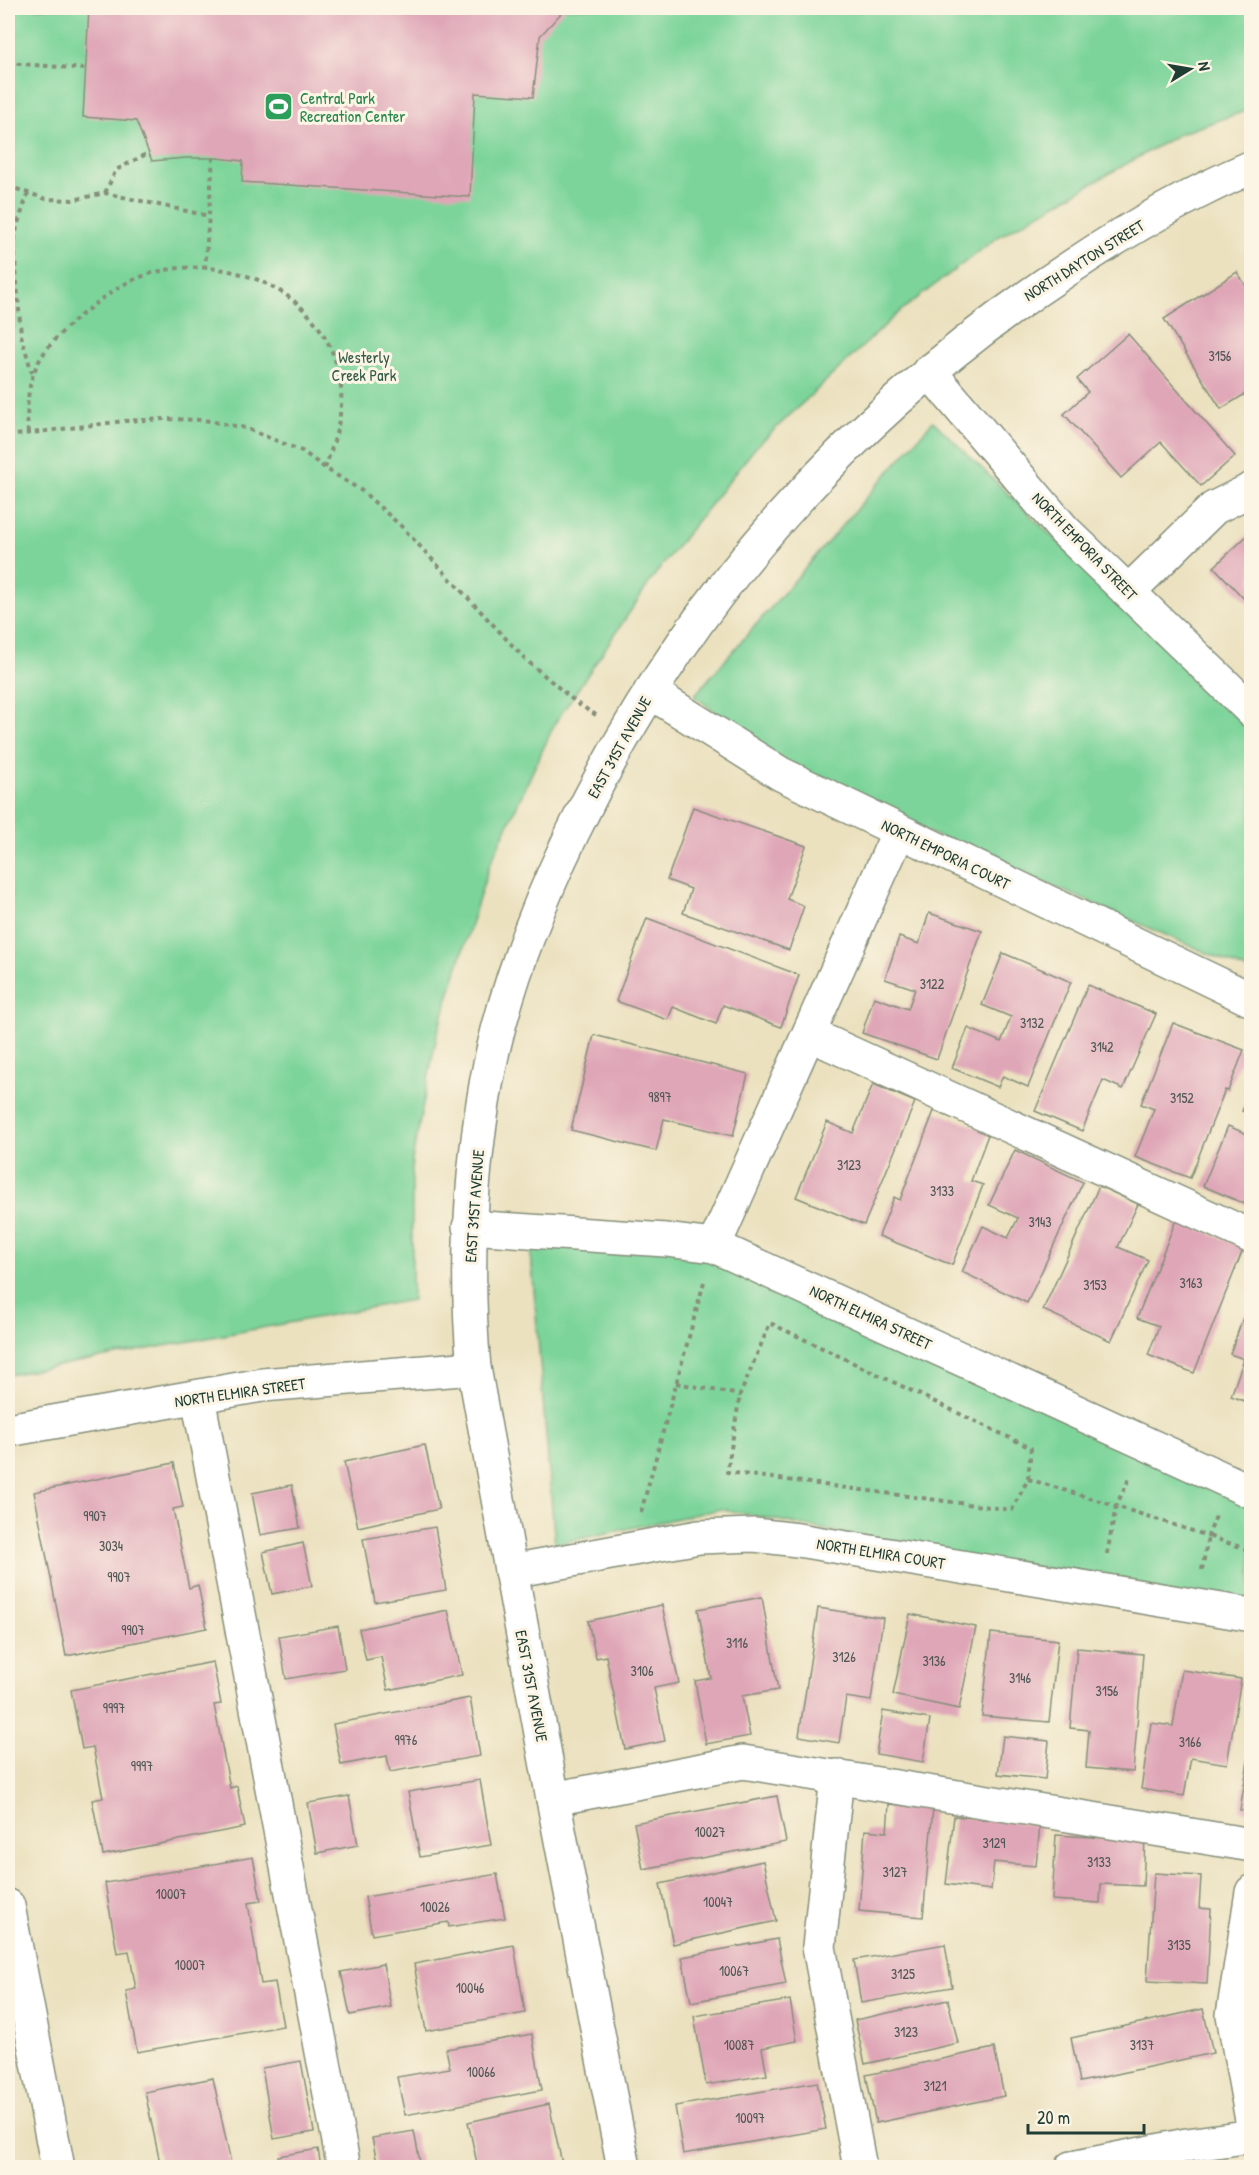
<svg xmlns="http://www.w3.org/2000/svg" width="1259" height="2175" font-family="'Patrick Hand',sans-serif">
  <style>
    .green { fill: #7cd49a; stroke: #4e8867; stroke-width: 1.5 }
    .building { fill: #dfa6b7 }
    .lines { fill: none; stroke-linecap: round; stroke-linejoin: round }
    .minor-casing { stroke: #858f7a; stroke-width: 36 }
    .major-casing { stroke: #858f7a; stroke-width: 36 }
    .path { stroke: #858f7a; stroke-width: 4; stroke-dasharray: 4.5 4.5; stroke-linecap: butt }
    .minor { stroke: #fff; stroke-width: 33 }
    .major { stroke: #fff; stroke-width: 33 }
    .labels { text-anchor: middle; stroke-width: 6; stroke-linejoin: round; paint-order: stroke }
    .number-label { font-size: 14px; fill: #4f5755 }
    .leisure-label { font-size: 16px; fill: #27864d; stroke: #fcf5e5; text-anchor: start }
    .street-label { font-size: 16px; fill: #1f3d34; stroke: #fcf5e5 }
    .park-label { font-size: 16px; fill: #325b48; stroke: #fcf5e5 }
  </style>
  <rect width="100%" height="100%" fill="#fcf5e5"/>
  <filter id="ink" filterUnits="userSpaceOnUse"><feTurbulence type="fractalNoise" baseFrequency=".0167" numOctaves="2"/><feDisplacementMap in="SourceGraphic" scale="12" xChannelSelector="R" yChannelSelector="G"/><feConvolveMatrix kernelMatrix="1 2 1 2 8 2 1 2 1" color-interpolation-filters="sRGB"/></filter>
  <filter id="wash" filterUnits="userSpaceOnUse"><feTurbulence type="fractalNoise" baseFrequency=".008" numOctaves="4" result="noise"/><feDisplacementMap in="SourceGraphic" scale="24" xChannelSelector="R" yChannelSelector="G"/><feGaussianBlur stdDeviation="1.35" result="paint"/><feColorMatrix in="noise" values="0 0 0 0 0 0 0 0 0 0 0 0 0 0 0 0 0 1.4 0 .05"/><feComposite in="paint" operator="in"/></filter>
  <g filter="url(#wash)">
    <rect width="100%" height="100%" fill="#ebe1bf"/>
    <g class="green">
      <polygon points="8,8 1251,8 1251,109 1179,134 998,237 898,313 755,448 656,573 555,723 489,866 437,1034 412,1160 412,1300 8,1375"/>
      <polygon points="933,421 1251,729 1251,972 801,777 694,696"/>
      <polygon points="530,1242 714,1246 1251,1493 1251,1615 721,1509 555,1544"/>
    </g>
    <g id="blocks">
      <g class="building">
        <polygon points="89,8 566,8 540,36 533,97 475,93 470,197 242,182 243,161 217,158 186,158 152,161 136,121 83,117"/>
        <polygon points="1237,272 1252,295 1252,404 1245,394 1221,409 1164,319"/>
        <polygon points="1128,334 1235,456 1201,486 1161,442 1121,478 1064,414 1088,392 1077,379"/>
        <polygon points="1252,531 1252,607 1214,567"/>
        <polygon points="693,807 806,846 787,899 804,906 789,950 683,913 691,889 667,880"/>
        <polygon points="929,913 982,931 937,1059 862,1033 874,997 908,1009 915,989 885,979 899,937 919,944"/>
        <polygon points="647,918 799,975 781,1027 723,1005 716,1024 673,1007 668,1020 616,1001"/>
        <polygon points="1003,953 1071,982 1028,1087 1003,1076 998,1087 952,1068 968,1028 1001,1042 1011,1017 982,1005"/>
        <polygon points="1088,985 1156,1014 1123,1089 1103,1080 1082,1131 1035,1111"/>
        <polygon points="1173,1023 1244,1050 1228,1091 1225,1090 1190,1178 1135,1157 1154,1109 1141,1104"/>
        <polygon points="594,1035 748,1074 733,1136 664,1119 656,1151 571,1130"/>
        <polygon points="873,1084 915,1102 864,1225 796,1197 827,1122 853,1133"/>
        <polygon points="1251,1090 1252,1090 1252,1115 1242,1111"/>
        <polygon points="934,1111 989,1132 971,1181 983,1185 952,1265 879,1236 894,1197 900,1200"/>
        <polygon points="1228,1126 1252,1136 1252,1207 1203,1186"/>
        <polygon points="1015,1150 1083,1182 1027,1303 962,1272 983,1226 1008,1238 1018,1218 989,1205"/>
        <polygon points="1099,1186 1138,1204 1118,1247 1148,1260 1111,1341 1043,1310"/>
        <polygon points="1176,1220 1244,1247 1194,1373 1148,1355 1159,1326 1137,1318"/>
        <polygon points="1244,1315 1252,1318 1252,1404 1231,1396 1244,1359 1230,1354"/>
        <polygon points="425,1445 439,1509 358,1527 344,1462"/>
        <polygon points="174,1463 183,1507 173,1509 189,1588 198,1585 207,1628 66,1656 34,1492"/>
        <polygon points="292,1485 300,1528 260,1535 252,1493"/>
        <polygon points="435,1527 446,1590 375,1602 363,1539"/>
        <polygon points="303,1543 312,1586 272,1594 263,1552"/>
        <polygon points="762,1597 778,1690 742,1696 750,1736 706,1744 695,1681 711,1678 698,1609"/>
        <polygon points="662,1605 679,1683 654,1688 665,1741 625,1749 606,1656 596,1658 588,1621"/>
        <polygon points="818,1608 883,1618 871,1701 846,1697 839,1743 799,1736"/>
        <polygon points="448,1610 462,1675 388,1690 381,1657 366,1660 359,1629"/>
        <polygon points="910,1614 976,1627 959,1709 893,1695"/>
        <polygon points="338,1626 345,1669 286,1679 279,1636"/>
        <polygon points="991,1633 1058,1640 1049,1722 982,1716"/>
        <polygon points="1077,1648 1143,1654 1133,1772 1086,1768 1089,1730 1070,1728"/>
        <polygon points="213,1662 221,1704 214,1705 230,1788 237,1786 245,1827 103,1855 92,1800 103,1798 93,1747 82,1749 71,1690"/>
        <polygon points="1182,1670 1241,1679 1227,1764 1191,1758 1184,1796 1141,1789 1151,1723 1173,1726"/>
        <polygon points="470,1698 480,1756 390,1772 387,1756 341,1765 333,1724"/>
        <polygon points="883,1711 930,1719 923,1762 876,1754"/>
        <polygon points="1003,1736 1049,1741 1045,1779 998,1774"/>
        <polygon points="1250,1749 1252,1749 1252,1812 1240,1810"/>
        <polygon points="480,1780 491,1845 420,1857 408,1792"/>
        <polygon points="349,1796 358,1845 317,1853 308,1803"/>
        <polygon points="777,1796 786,1842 643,1869 634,1823"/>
        <polygon points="889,1804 933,1808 923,1917 859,1911 865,1830 887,1832"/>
        <polygon points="954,1816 1040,1825 1036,1866 994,1862 991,1890 946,1884"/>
        <polygon points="1056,1835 1145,1840 1143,1886 1101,1884 1100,1903 1052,1900"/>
        <polygon points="253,1857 261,1901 248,1903 261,1984 275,1982 283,2026 137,2052 126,1991 136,1989 129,1951 117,1953 105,1883"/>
        <polygon points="763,1861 776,1921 673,1944 660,1884"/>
        <polygon points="1154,1873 1201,1876 1199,1908 1211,1909 1207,1984 1147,1981"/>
        <polygon points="497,1874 505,1918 449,1927 448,1922 372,1935 365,1897"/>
        <polygon points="777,1939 786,1984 691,2002 682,1957"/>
        <polygon points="945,1944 952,1987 861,2003 854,1960"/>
        <polygon points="514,1945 525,2013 426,2031 414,1964"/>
        <polygon points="383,1964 391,2007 350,2015 341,1972"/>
        <polygon points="790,2000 797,2041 762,2048 767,2075 706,2085 694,2016"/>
        <polygon points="948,2000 958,2043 865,2064 855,2020"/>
        <polygon points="1203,2009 1213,2053 1080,2082 1071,2038"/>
        <polygon points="532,2034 542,2090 405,2115 397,2077 450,2068 446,2049"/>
        <polygon points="994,2048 1004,2096 876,2123 866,2075"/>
        <polygon points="301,2061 314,2132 274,2139 262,2068"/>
        <polygon points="213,2078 232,2168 161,2168 145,2092"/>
        <polygon points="817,2082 826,2129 683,2154 675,2106"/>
        <polygon points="549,2104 563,2168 478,2168 468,2122"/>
        <polygon points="414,2131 421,2168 378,2168 372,2138"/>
        <polygon points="318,2149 321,2168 280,2168 278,2156"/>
      </g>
    </g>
  </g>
  <g filter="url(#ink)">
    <use href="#blocks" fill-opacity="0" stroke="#858f7a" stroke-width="1.5"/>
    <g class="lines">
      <defs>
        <g id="minor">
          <polyline points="929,371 1064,530 1252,711"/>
          <polyline points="1128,592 1214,508 1252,489"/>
          <polyline points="650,692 781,774 1252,1000"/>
          <polyline points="809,1034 1252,1237"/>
          <polyline points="469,1227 666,1240 714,1246 1252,1492"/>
          <polyline points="714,1246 899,831"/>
          <polyline points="198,1397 344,2168"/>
          <polyline points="8,1430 262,1385 474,1368"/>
          <polyline points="511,1571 699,1537 754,1535 798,1540 1252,1615"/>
          <polyline points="837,1776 819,1947 860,2168"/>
          <polyline points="553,1799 743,1762 1252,1845"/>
          <polyline points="1252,1892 1233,2015 1252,2120"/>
          <path d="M 624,2168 L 553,1799 L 474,1368 C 465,1271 470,1175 487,1079 C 503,994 535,911 572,834 C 685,599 854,409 1071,267 C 1128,229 1189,194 1252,167"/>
          <polyline points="1072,2168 1187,2145 1252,2136"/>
        </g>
        <polyline id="major" points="8,1906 58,2168"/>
      </defs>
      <use href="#minor" class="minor-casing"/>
      <use href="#major" class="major-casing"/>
      <g class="path">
        <polyline points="8,63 86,69"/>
        <polyline points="8,186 46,199 73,200 105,193 209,216"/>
        <polyline points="28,193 17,226 14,245 21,335 32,373"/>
        <polyline points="105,193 116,170 148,153"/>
        <polyline points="205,269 213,158"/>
        <path d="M 28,433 C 24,375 37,352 81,315 C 101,299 121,283 146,275 C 226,249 326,291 340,380 C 345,410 335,440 325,468"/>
        <polyline points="8,436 124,421 167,419 204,420 245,428 302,451 325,468 362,491 402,527 525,659 578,704 596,715"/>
        <polyline points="676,1383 740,1395 770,1323 1031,1448 1028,1479 1012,1510 727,1472 740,1395"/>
        <polyline points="1028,1479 1116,1506 1130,1477"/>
        <polyline points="641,1512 704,1282"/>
        <polyline points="1107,1554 1116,1506 1208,1536 1216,1516"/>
        <polyline points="1202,1570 1208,1536 1252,1551"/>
      </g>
      <use href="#minor" class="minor"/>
      <use href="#major" class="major"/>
    </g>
  </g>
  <defs>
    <symbol id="stadium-square" viewBox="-11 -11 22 22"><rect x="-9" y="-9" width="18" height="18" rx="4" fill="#2e9e5b" stroke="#fcf5e5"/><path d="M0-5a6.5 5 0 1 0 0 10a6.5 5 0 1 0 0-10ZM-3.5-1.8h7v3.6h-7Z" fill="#fff"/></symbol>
  </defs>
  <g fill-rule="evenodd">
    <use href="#stadium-square" x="262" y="90" width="33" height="33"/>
  </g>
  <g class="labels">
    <g class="number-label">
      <text x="1220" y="361">3156</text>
      <text x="932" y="989">3122</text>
      <text x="1032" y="1028">3132</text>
      <text x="1102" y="1052">3142</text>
      <text x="660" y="1102">9897</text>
      <text x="1182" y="1103">3152</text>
      <text x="849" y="1170">3123</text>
      <text x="942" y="1196">3133</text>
      <text x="1040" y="1227">3143</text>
      <text x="1191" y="1288">3163</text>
      <text x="1095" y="1290">3153</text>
      <text x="95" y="1521">9907</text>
      <text x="111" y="1551">3034</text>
      <text x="119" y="1582">9907</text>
      <text x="133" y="1635">9907</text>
      <text x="737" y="1648">3116</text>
      <text x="844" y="1662">3126</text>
      <text x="934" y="1666">3136</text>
      <text x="642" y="1676">3106</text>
      <text x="1020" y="1683">3146</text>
      <text x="1107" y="1696">3156</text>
      <text x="114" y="1713">9997</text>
      <text x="406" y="1745">9976</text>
      <text x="1190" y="1747">3166</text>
      <text x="142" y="1771">9997</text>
      <text x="710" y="1837">10027</text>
      <text x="994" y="1848">3129</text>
      <text x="1099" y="1867">3133</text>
      <text x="895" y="1877">3127</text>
      <text x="171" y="1899">10007</text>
      <text x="718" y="1907">10047</text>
      <text x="435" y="1912">10026</text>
      <text x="1179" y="1950">3135</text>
      <text x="190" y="1970">10007</text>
      <text x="734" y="1976">10067</text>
      <text x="903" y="1979">3125</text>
      <text x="470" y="1993">10046</text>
      <text x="906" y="2037">3123</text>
      <text x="739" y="2050">10087</text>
      <text x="1142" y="2050">3137</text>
      <text x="481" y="2077">10066</text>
      <text x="935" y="2091">3121</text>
      <text x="750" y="2123">10097</text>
    </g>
    <g class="leisure-label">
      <text x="300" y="104">Central Park<tspan x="300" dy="18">Recreation Center</tspan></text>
    </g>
    <g class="street-label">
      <text transform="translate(1084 260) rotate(-32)" y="6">NORTH DAYTON STREET</text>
      <text transform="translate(1085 546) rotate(46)" y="6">NORTH EMPORIA STREET</text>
      <text transform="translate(619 747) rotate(-61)" y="6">EAST 31ST AVENUE</text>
      <text transform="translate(946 854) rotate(26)" y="6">NORTH EMPORIA COURT</text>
      <text transform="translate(474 1206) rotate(-86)" y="6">EAST 31ST AVENUE</text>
      <text transform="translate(871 1317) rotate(25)" y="6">NORTH ELMIRA STREET</text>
      <text transform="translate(240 1392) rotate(-8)" y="6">NORTH ELMIRA STREET</text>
      <text transform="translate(881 1553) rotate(9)" y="6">NORTH ELMIRA COURT</text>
      <text transform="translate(532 1686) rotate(79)" y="6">EAST 31ST AVENUE</text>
    </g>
    <g class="park-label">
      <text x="364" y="363">Westerly<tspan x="364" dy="18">Creek Park</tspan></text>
    </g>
  </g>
  <rect width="1259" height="2175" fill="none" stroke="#fcf5e5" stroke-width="30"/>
  <g transform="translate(1190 69) rotate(79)" stroke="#fcf5e5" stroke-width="4.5" paint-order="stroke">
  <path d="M0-4.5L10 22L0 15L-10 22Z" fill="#1f3d34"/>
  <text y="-9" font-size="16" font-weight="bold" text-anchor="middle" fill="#1f3d34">N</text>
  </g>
  <path d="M1028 2124v9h116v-9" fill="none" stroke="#1f3d34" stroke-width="3"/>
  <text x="1037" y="2124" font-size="18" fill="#1f3d34" stroke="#fcf5e5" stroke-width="4.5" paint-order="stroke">20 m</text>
</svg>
